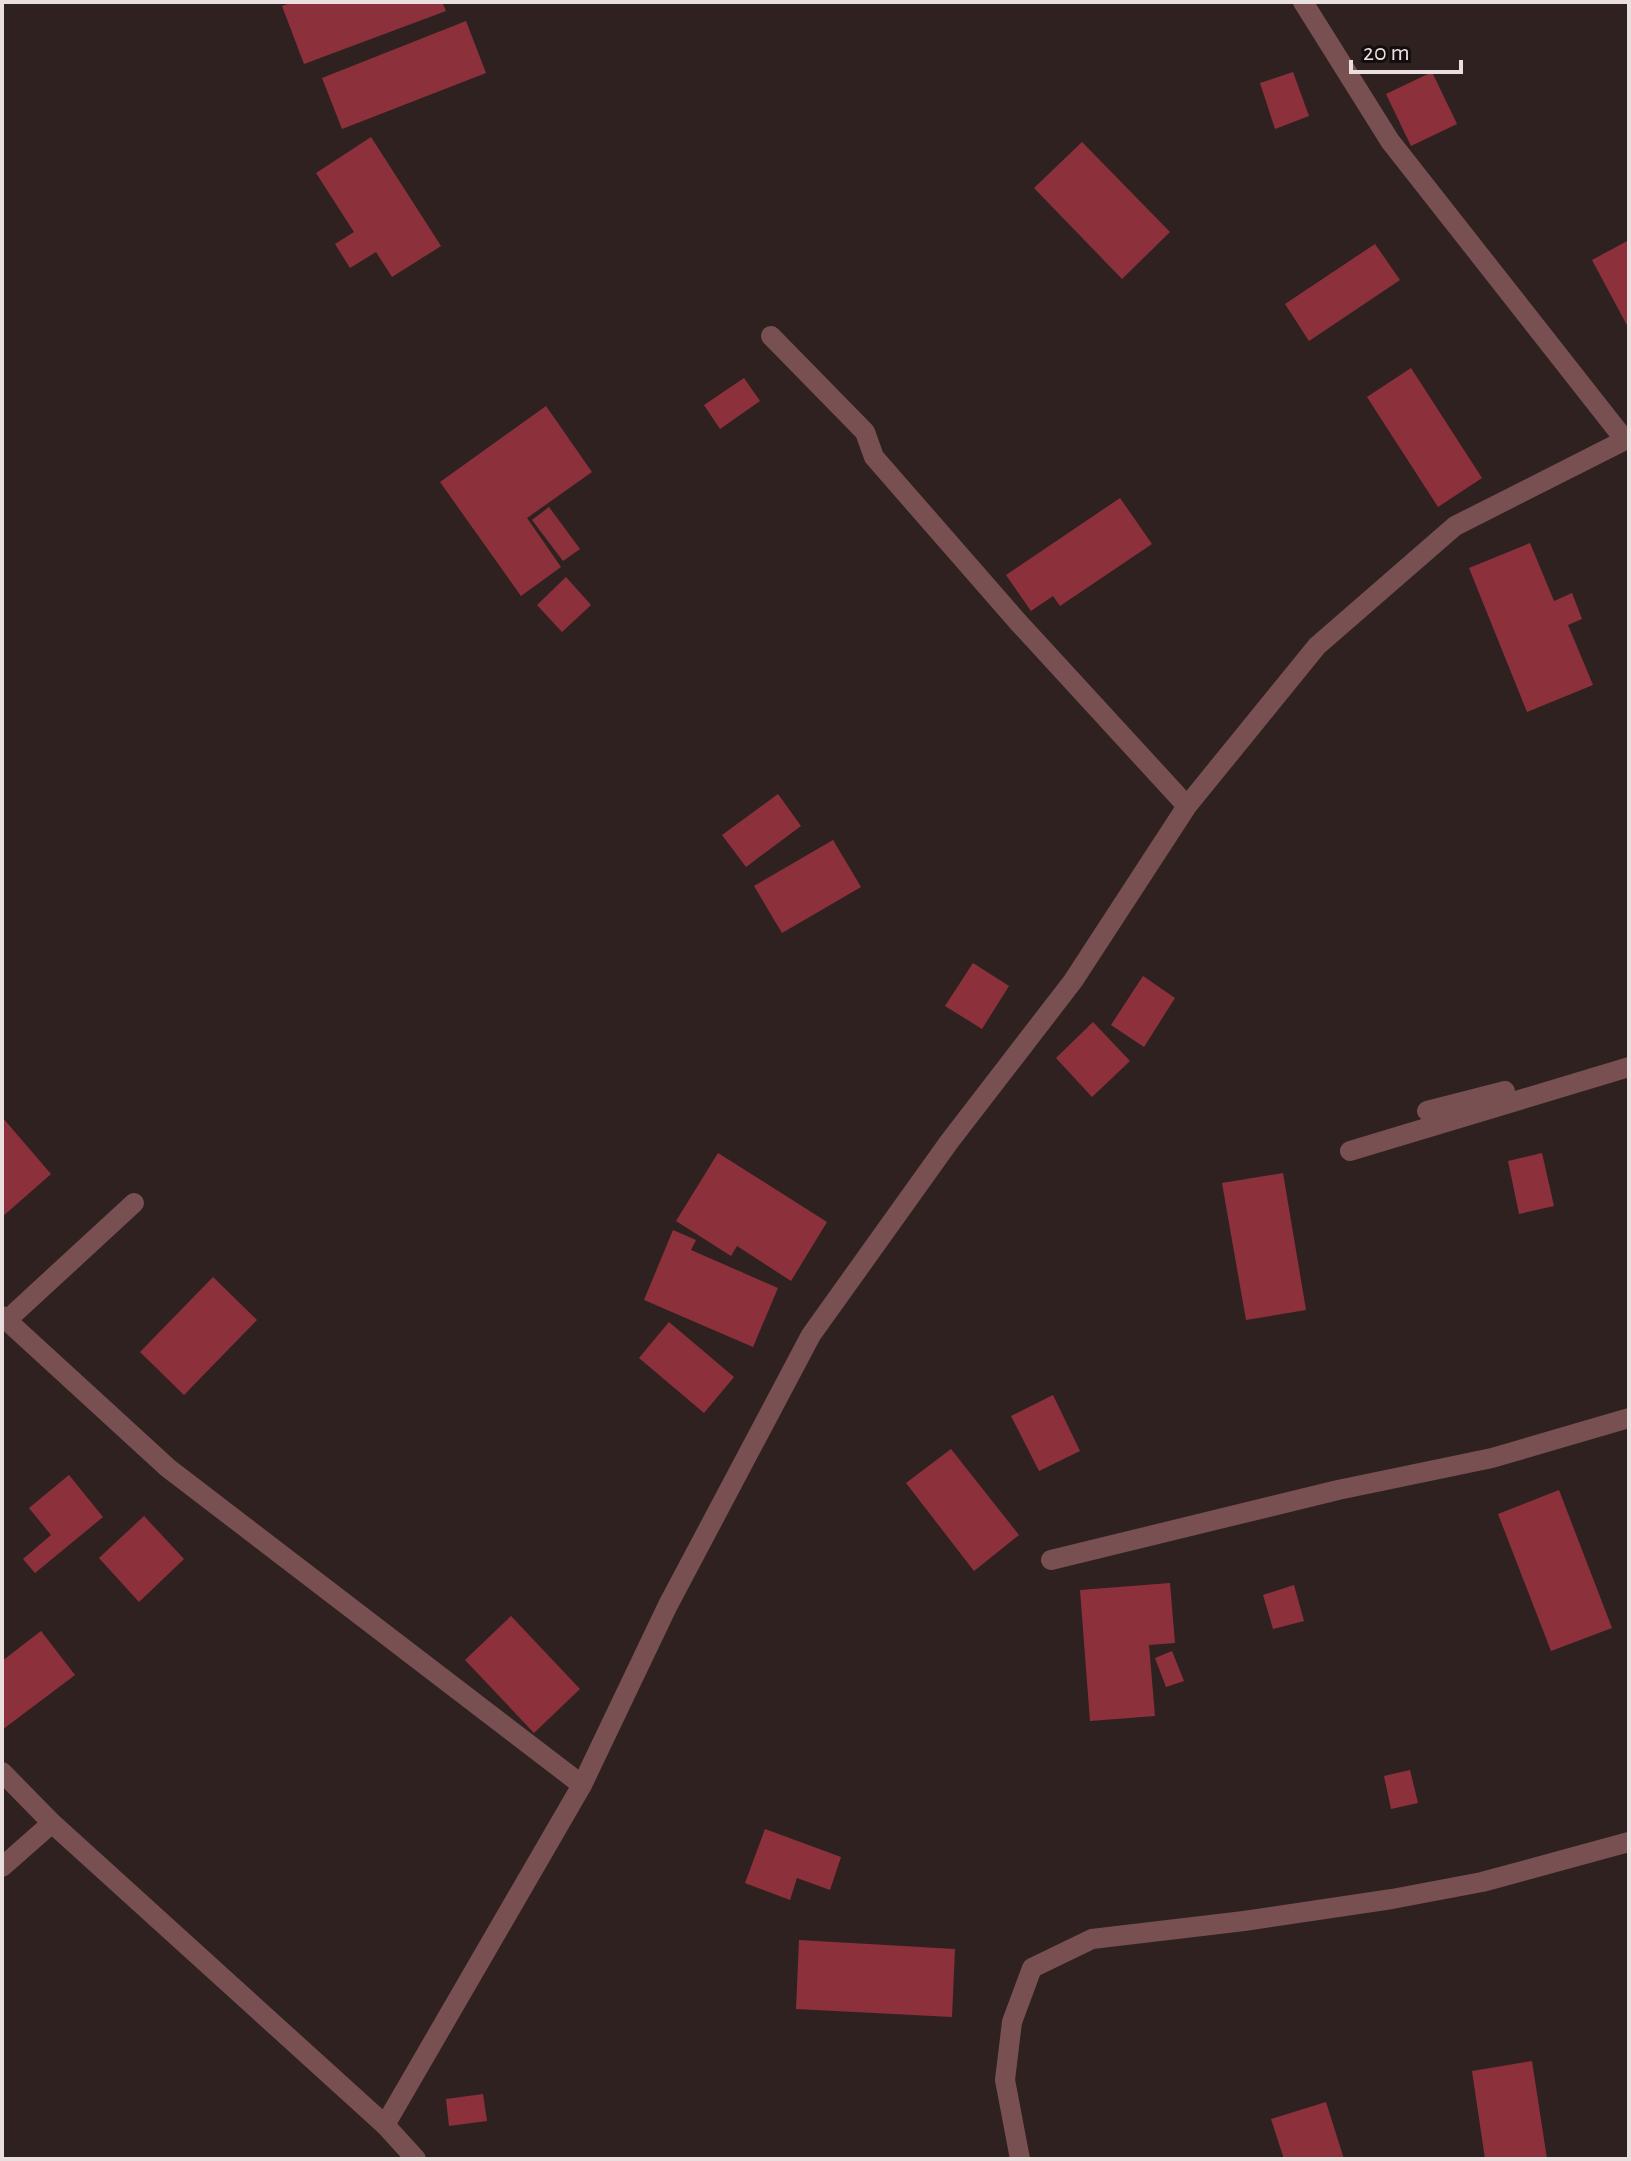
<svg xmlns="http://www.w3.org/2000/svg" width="1631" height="2161" font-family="'Alegreya Sans',sans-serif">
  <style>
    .building { fill: #8c313b }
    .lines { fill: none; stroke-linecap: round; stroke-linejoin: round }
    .minor { stroke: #795051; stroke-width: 20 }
  </style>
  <rect width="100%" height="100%" fill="#302121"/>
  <g class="building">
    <polygon points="293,2 442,2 446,11 304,64 282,6"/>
    <polygon points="466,21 486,73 342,129 322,78"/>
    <polygon points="1293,72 1309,116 1275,129 1260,83"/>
    <polygon points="1432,72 1457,124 1411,146 1386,94"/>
    <polygon points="371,137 441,246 392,277 376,252 350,268 335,244 354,232 316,173"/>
    <polygon points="1082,142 1170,232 1122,279 1034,188"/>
    <polygon points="1629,240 1629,329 1592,260"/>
    <polygon points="1375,244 1400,280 1309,341 1285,304"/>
    <polygon points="1411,368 1482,478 1438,507 1367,397"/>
    <polygon points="744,378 760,401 720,429 704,405"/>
    <polygon points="546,406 592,472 527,518 561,567 521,596 440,482"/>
    <polygon points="1120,498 1152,544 1060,606 1053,596 1031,611 1006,575"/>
    <polygon points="549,507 580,549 563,561 532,520"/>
    <polygon points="1530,543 1554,601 1572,593 1582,619 1568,625 1593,685 1527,712 1469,568"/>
    <polygon points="566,577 591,605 562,632 537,605"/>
    <polygon points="778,794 801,826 746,867 722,835"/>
    <polygon points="833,840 861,887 782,933 754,886"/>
    <polygon points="973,963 1009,986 982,1029 945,1006"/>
    <polygon points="1143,976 1175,998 1144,1047 1111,1025"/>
    <polygon points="1093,1022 1130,1061 1092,1097 1056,1058"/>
    <polygon points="2,1117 51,1174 2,1217"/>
    <polygon points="718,1153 827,1222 791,1281 737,1246 731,1256 676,1221"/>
    <polygon points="1542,1153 1554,1206 1519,1214 1508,1161"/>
    <polygon points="1283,1173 1306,1310 1246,1320 1222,1183"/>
    <polygon points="673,1230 696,1240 691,1250 778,1288 753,1347 644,1300"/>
    <polygon points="213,1277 257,1320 184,1395 140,1352"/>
    <polygon points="669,1322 734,1377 704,1413 639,1358"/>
    <polygon points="1053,1395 1080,1451 1039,1471 1011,1416"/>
    <polygon points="951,1449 1019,1535 974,1571 906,1483"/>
    <polygon points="69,1475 103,1517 35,1573 23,1559 51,1535 29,1508"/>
    <polygon points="1559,1490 1612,1628 1551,1651 1498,1514"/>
    <polygon points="144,1516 184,1559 139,1602 99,1558"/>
    <polygon points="1170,1583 1175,1643 1149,1645 1155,1716 1090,1721 1080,1590"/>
    <polygon points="1294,1585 1304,1621 1273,1629 1263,1595"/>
    <polygon points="511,1616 580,1689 534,1733 465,1660"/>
    <polygon points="41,1631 75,1675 2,1730 2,1661"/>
    <polygon points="1172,1651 1184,1681 1166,1687 1155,1658"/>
    <polygon points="1410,1770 1418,1803 1391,1809 1384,1776"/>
    <polygon points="765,1829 841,1857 830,1890 797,1878 790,1900 745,1883"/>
    <polygon points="799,1940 955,1949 952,2017 796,2009"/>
    <polygon points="1532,2061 1547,2159 1485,2159 1472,2071"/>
    <polygon points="483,2094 487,2121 449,2126 446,2099"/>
    <polygon points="1326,2102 1344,2159 1284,2159 1271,2119"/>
  </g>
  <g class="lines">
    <g class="minor">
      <polyline points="1303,2 1390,141 1625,440"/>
      <polyline points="771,336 865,432 874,457 1018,622 1187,806"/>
      <polyline points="1427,1111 1505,1091"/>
      <polyline points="1350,1151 1629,1067"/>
      <polyline points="2,1316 168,1468 582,1785"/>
      <polyline points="6,1321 134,1203"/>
      <polyline points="1051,1560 1338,1490 1492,1458 1629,1418"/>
      <polyline points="2,1772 52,1823 385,2125 416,2159"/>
      <polyline points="2,1867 52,1823"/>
      <polyline points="385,2125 582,1785 668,1605 811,1335 949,1142 1073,981 1187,806 1317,646 1455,526 1629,438"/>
      <polyline points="1020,2159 1005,2080 1012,2022 1032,1968 1092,1939 1244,1921 1392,1899 1482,1882 1629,1842"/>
    </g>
  </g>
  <rect width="1631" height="2161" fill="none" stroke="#e9dfdf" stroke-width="8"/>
  <path d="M1351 60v12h110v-12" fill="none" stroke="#e9dfdf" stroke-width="4"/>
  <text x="1363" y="60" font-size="24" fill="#e9dfdf" stroke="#130d0d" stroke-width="6" paint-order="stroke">20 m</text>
</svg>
